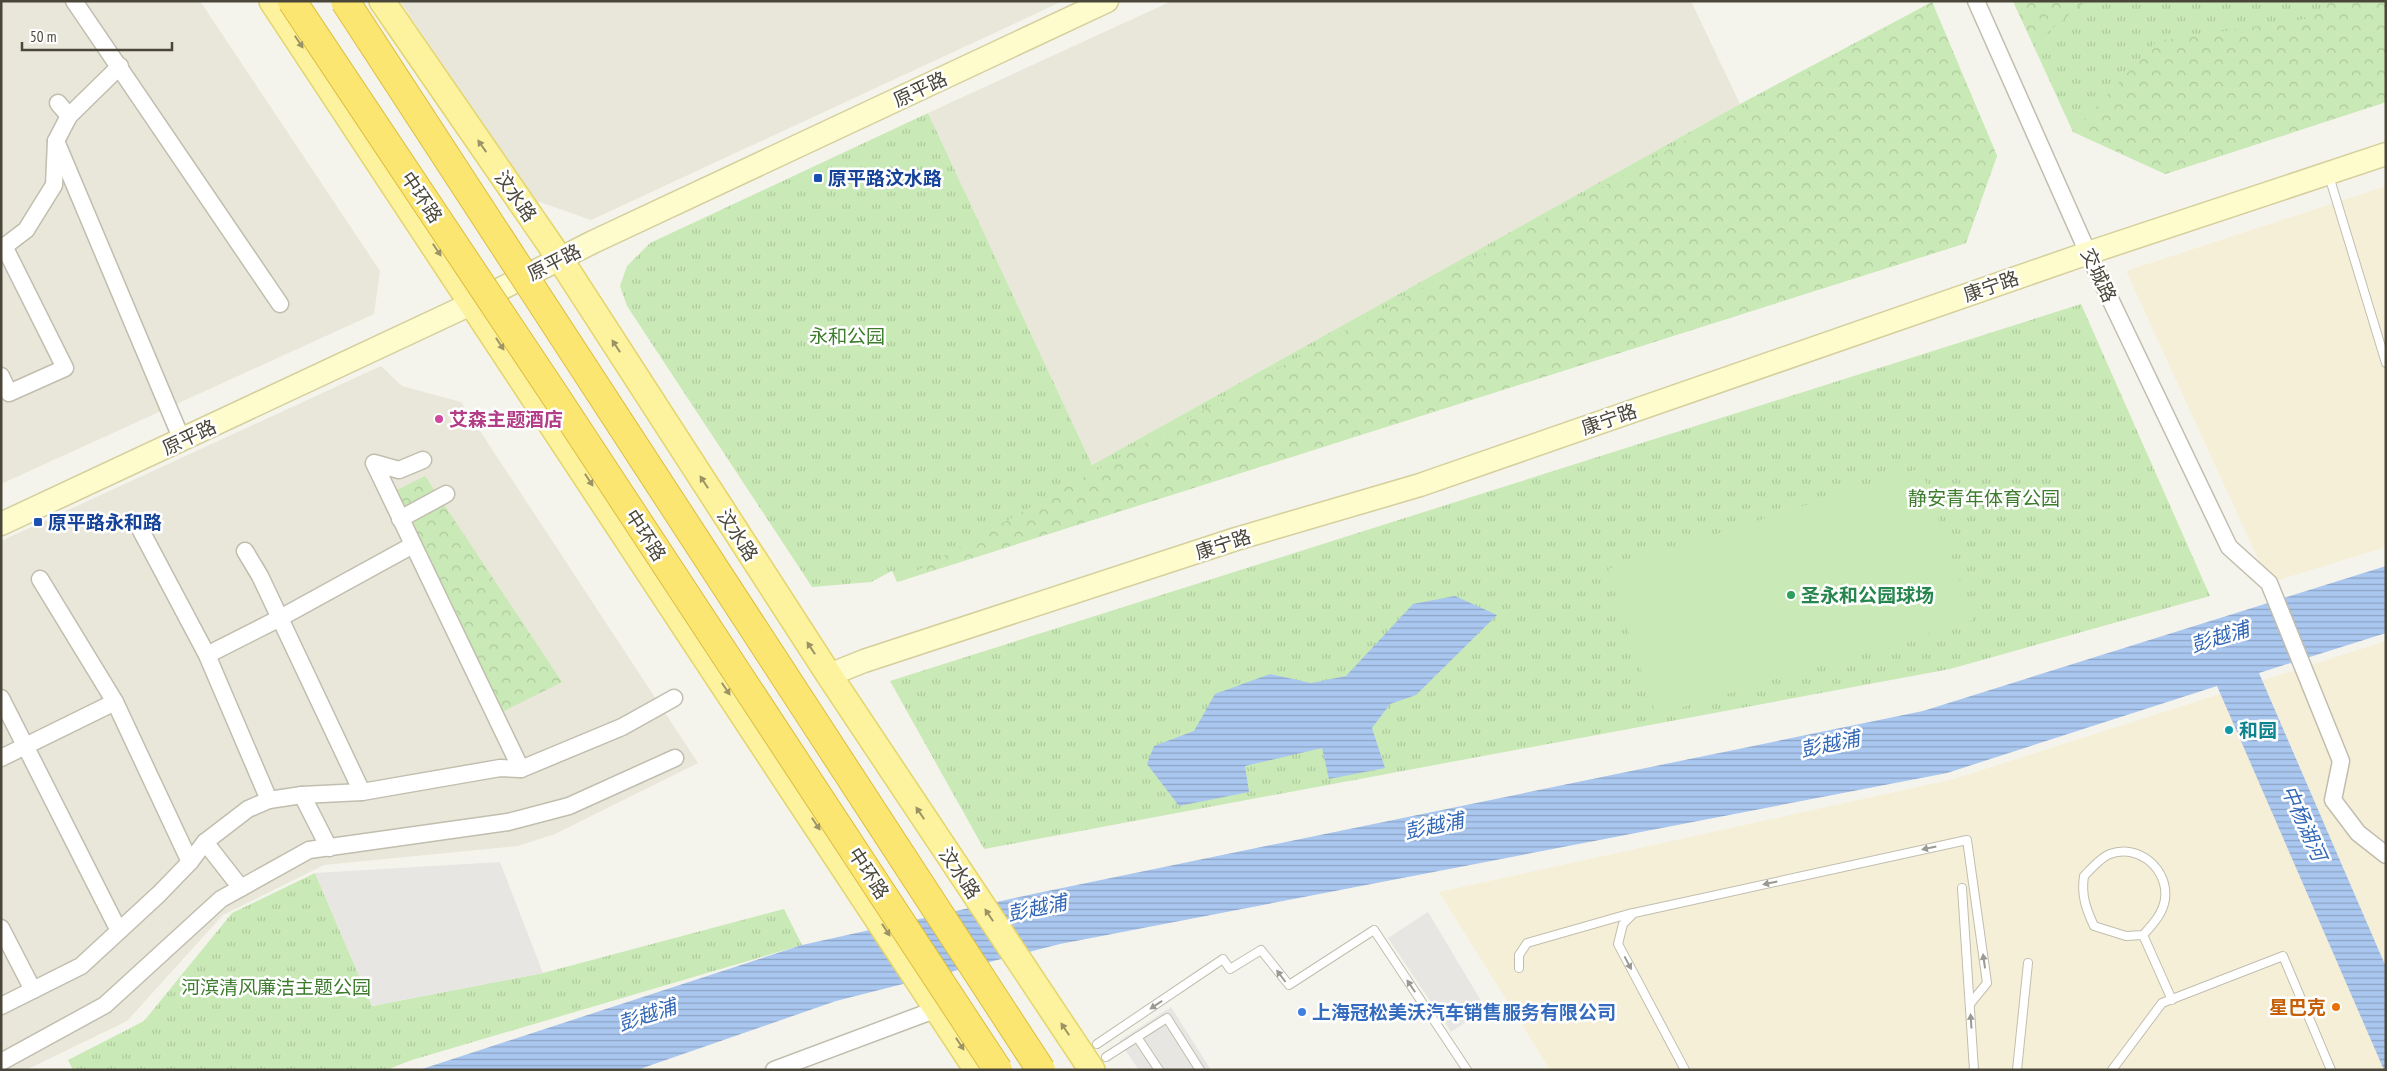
<svg xmlns="http://www.w3.org/2000/svg" width="2387" height="1071" font-family="'PT Sans Narrow','Noto Sans SC',sans-serif">
  <style>
    .residential { fill: #e9e7da }
    .commercial { fill: #f6efd8 }
    .grass { fill: url(#grass-tufts) }
    .forest { fill: url(#forest-crowns) }
    .pitch { fill: #c9e9b6 }
    .parking { fill: #e8e6e3 }
    .water { fill: url(#water-rules) }
    .lines { fill: none; stroke-linecap: round; stroke-linejoin: round }
    .lane-casing { stroke: #c1beae; stroke-width: 10 }
    .street-casing { stroke: #c1beae; stroke-width: 19 }
    .secondary-casing { stroke: #d4cf9c; stroke-width: 25 }
    .primary-casing { stroke: #e3d46c; stroke-width: 28 }
    .lane { stroke: #fff; stroke-width: 8 }
    .street { stroke: #fff; stroke-width: 16 }
    .secondary { stroke: #fefbcd; stroke-width: 22 }
    .primary { stroke: #fdf29e; stroke-width: 25 }
    .highway-bridge-casing { stroke: #dcbe3f; stroke-width: 30; stroke-linecap: butt }
    .highway-bridge { stroke: #fbe671; stroke-width: 28 }
    .oneway { fill: #9b9366 }
    .oneway2 { fill: #9b9992 }
    .transit-dot { fill: #1a4fb4; stroke: #fff; stroke-width: 2 }
    .hotel-dot { fill: #d1479c; stroke: #fff; stroke-width: 2 }
    .leisure-dot { fill: #2e9e5b; stroke: #fff; stroke-width: 2 }
    .culture-dot { fill: #0f9aa8; stroke: #fff; stroke-width: 2 }
    .food-dot { fill: #e8710a; stroke: #fff; stroke-width: 2 }
    .shop-dot { fill: #3f7fe0; stroke: #fff; stroke-width: 2 }
    .labels { text-anchor: middle; stroke-width: 5; stroke-linejoin: round; paint-order: stroke }
    .street-label { font-size: 19px; fill: #4a4639; stroke: #fff }
    .transit-label { font-size: 19px; font-weight: bold; fill: #164399; stroke: #fff; text-anchor: start }
    .park-label { font-size: 19px; fill: #3c7c2c; stroke: #fff }
    .hotel-label { font-size: 19px; font-weight: bold; fill: #b23c85; stroke: #fff; text-anchor: start }
    .leisure-label { font-size: 19px; font-weight: bold; fill: #27864d; stroke: #fff; text-anchor: start }
    .culture-label { font-size: 19px; font-weight: bold; fill: #0d838f; stroke: #fff; text-anchor: start }
    .food-label { font-size: 19px; font-weight: bold; fill: #c56008; stroke: #fff; text-anchor: end }
    .shop-label { font-size: 19px; font-weight: bold; fill: #366cbe; stroke: #fff; text-anchor: start }
    .water-label { font-size: 20px; font-style: italic; fill: #3267b6; stroke: #fff }
  </style>
  <defs>
    <pattern id="grass-tufts" width="24" height="20" patternUnits="userSpaceOnUse" patternTransform="scale(1.25)"><rect width="24" height="20" fill="#c9e9b6"/><path d="M3 7l-1-3M5 7V3M7 7l1-3M15 17l-1-3M17 17v-4M19 17l1-3" fill="none" stroke="#aec99d"/></pattern>
    <pattern id="forest-crowns" width="20" height="18" patternUnits="userSpaceOnUse" patternTransform="scale(1.25)"><rect width="20" height="18" fill="#c9e9b6"/><path d="M2 6a3 3 0 1 1 6 0M12 15a3 3 0 1 1 6 0" fill="none" stroke="#aec99d"/></pattern>
    <pattern id="water-rules" width="6" height="5" patternUnits="userSpaceOnUse" patternTransform="scale(1.25)"><rect width="6" height="5" fill="#aac7f0"/><path d="M0 2.5h6" fill="none" stroke="#8ca3c3"/></pattern>
  </defs>
  <rect width="100%" height="100%" fill="#f5f4ec"/>
  <g class="residential">
    <polygon points="1,1 200,1 380,271 374,314 1,484"/>
    <polygon points="400,1 1063,1 591,220 534,200"/>
    <polygon points="1172,1 1691,1 1740,104 1092,465 928,113"/>
    <polygon points="381,366 402,386 461,402 698,763 555,834 518,846 324,865 223,915 127,1021 26,1070 1,1070 1,541"/>
  </g>
  <g class="commercial">
    <polygon points="2386,186 2386,547 2269,583 2126,271"/>
    <polygon points="2386,641 2386,1070 1550,1070 1439,892 1954,779"/>
  </g>
  <g class="grass">
    <path d="M 2013,1 L 2386,1 L 2386,102 L 2165,174 C 2138,148 2110,137 2073,132 Z"/>
    <polygon points="1932,2 1997,156 1973,210 1966,243 897,582 892,571 871,582 812,587 627,306 620,286 627,266 650,243 928,113 1092,465 1740,104"/>
    <polygon points="2081,304 2210,596 1950,669 984,849 890,681"/>
    <polygon points="315,873 372,1006 543,973 784,909 802,945 412,1060 386,1070 73,1070 68,1060 144,1021 232,913"/>
  </g>
  <g class="forest">
    <polygon points="2013,1 2086,1 2033,44"/>
    <polygon points="2328,1 2386,1 2386,102 2165,174 2073,132 2157,41 2312,18"/>
    <polygon points="1932,2 1997,156 1966,243 897,582"/>
    <polygon points="425,476 562,682 500,713 395,491"/>
  </g>
  <polygon class="pitch" points="1921,468 1973,620 1656,715 1608,569"/>
  <g class="parking">
    <polygon points="500,862 543,973 372,1006 315,873"/>
    <polygon points="1428,912 1486,1009 1451,1032 1388,938"/>
    <polygon points="1171,1007 1211,1070 1139,1070 1119,1041"/>
  </g>
  <g class="water">
    <polygon points="2386,566 2386,633 2259,673 2386,967 2386,1070 2384,1070 2217,686 1947,773 1060,944 836,1001 637,1070 419,1070 802,945 1033,894 1923,711"/>
    <polygon points="1455,596 1497,615 1416,695 1390,704 1372,728 1385,768 1329,779 1322,748 1245,766 1249,792 1179,806 1147,764 1154,746 1194,731 1215,694 1270,674 1311,683 1346,676 1413,604"/>
  </g>
  <g class="lines">
    <defs>
      <g id="lane">
        <polyline points="2329,176 2386,363"/>
        <polyline points="1962,888 1974,1070"/>
        <path d="M 2143,935 L 2126,936 L 2094,926 C 2086,909 2081,895 2084,876 C 2091,869 2101,857 2110,854 C 2139,843 2169,870 2165,899 C 2163,914 2152,925 2143,935 L 2172,1000"/>
        <polyline points="1519,968 1519,955 1527,943 1632,913"/>
        <polyline points="1137,1037 1159,1070"/>
        <polyline points="1097,1044 1223,959 1230,969 1261,950 1289,985 1374,930 1467,1070"/>
        <polyline points="1106,1057 1167,1018 1200,1070"/>
        <polyline points="1685,1070 1618,944 1623,924 1634,913 1967,840 1987,983 1970,1004"/>
        <polyline points="2017,1070 2028,963"/>
        <polyline points="2112,1070 2162,1003 2283,956 2331,1070"/>
      </g>
      <g id="street">
        <polyline points="74,1 280,304"/>
        <polyline points="1976,1 2088,253 2229,547 2269,583 2341,761 2333,800 2358,833 2386,855"/>
        <polyline points="58,103 69,116"/>
        <polyline points="56,141 182,440"/>
        <polyline points="1,249 26,230 54,185 56,141 69,116 120,66"/>
        <polyline points="1,376 9,393 65,368 5,248"/>
        <polyline points="423,460 399,470 374,463 521,769"/>
        <polyline points="400,519 446,494"/>
        <polyline points="138,525 207,655 269,800"/>
        <polyline points="245,551 260,576 362,792"/>
        <polyline points="40,579 115,702 190,862"/>
        <polyline points="207,655 280,618 413,545"/>
        <polyline points="1,698 119,931"/>
        <polyline points="1,758 115,702"/>
        <polyline points="302,795 329,848"/>
        <polyline points="205,842 241,888"/>
        <polyline points="1,928 33,990"/>
        <polyline points="1,1006 81,966 159,894 190,862 205,842 248,809 269,800 302,795 362,792 500,768 521,769 622,727 674,698"/>
        <polyline points="1,1062 105,1005 221,899 309,850 508,822 569,806 675,758"/>
        <polyline points="774,1070 937,1009"/>
      </g>
      <g id="secondary">
        <polyline points="1,524 473,303 593,242 1107,1"/>
        <polyline points="829,675 864,661 1236,539 1420,485 2088,253 2386,154"/>
      </g>
      <g id="primary">
        <polyline points="272,1 977,1070"/>
        <polyline points="382,1 560,259 829,675 1092,1070"/>
      </g>
    </defs>
    <use href="#lane" class="lane-casing"/>
    <use href="#street" class="street-casing"/>
    <use href="#secondary" class="secondary-casing"/>
    <use href="#primary" class="primary-casing"/>
    <use href="#lane" class="lane"/>
    <use href="#street" class="street"/>
    <use href="#secondary" class="secondary"/>
    <use href="#primary" class="primary"/>
    <defs>
      <g id="highway-bridge">
        <polyline points="292,1 556,397 998,1070"/>
        <polyline points="345,1 1041,1070"/>
      </g>
    </defs>
    <use href="#highway-bridge" class="highway-bridge-casing"/>
    <use href="#highway-bridge" class="highway-bridge"/>
  </g>
  <defs><path id="oneway-solid" d="M-6-.8H1V-3.2L6.5 0L1 3.2V.8H-6Z" transform="scale(1.25)"/></defs>
  <g class="oneway">
    <use href="#oneway-solid" transform="translate(299 42) rotate(56)"/>
    <use href="#oneway-solid" transform="translate(482 146) rotate(-125)"/>
    <use href="#oneway-solid" transform="translate(437 250) rotate(56)"/>
    <use href="#oneway-solid" transform="translate(500 344) rotate(57)"/>
    <use href="#oneway-solid" transform="translate(616 346) rotate(-123)"/>
    <use href="#oneway-solid" transform="translate(589 480) rotate(57)"/>
    <use href="#oneway-solid" transform="translate(704 482) rotate(-123)"/>
    <use href="#oneway-solid" transform="translate(811 648) rotate(-123)"/>
    <use href="#oneway-solid" transform="translate(726 689) rotate(56)"/>
    <use href="#oneway-solid" transform="translate(920 813) rotate(-124)"/>
    <use href="#oneway-solid" transform="translate(816 824) rotate(56)"/>
    <use href="#oneway-solid" transform="translate(989 915) rotate(-124)"/>
    <use href="#oneway-solid" transform="translate(886 930) rotate(57)"/>
    <use href="#oneway-solid" transform="translate(1065 1029) rotate(-124)"/>
    <use href="#oneway-solid" transform="translate(960 1044) rotate(57)"/>
  </g>
  <g class="oneway2">
    <use href="#oneway-solid" transform="translate(1929 848) rotate(168)"/>
    <use href="#oneway-solid" transform="translate(1770 883) rotate(168)"/>
    <use href="#oneway-solid" transform="translate(1984 961) rotate(-98)"/>
    <use href="#oneway-solid" transform="translate(1628 963) rotate(62)"/>
    <use href="#oneway-solid" transform="translate(1281 976) rotate(-127)"/>
    <use href="#oneway-solid" transform="translate(1411 986) rotate(-124)"/>
    <use href="#oneway-solid" transform="translate(1156 1005) rotate(146)"/>
    <use href="#oneway-solid" transform="translate(1971 1021) rotate(-94)"/>
  </g>
  <g class="transit-dot">
    <rect x="813" y="173" width="10" height="10" rx="2.5"/>
    <rect x="33" y="517" width="10" height="10" rx="2.5"/>
  </g>
  <circle class="hotel-dot" cx="439" cy="419" r="5"/>
  <circle class="leisure-dot" cx="1791" cy="595" r="5"/>
  <circle class="culture-dot" cx="2229" cy="730" r="5"/>
  <circle class="food-dot" cx="2336" cy="1007" r="5"/>
  <circle class="shop-dot" cx="1302" cy="1012" r="5"/>
  <g class="labels">
    <g class="street-label">
      <text transform="translate(920 89) rotate(-25)" y="7">原平路</text>
      <text transform="translate(516 196) rotate(55)" y="7">汶水路</text>
      <text transform="translate(422 197) rotate(56)" y="7">中环路</text>
      <text transform="translate(554 262) rotate(-27)" y="7">原平路</text>
      <text transform="translate(2099 275) rotate(65)" y="7">交城路</text>
      <text transform="translate(1991 286) rotate(-19)" y="7">康宁路</text>
      <text transform="translate(1609 419) rotate(-19)" y="7">康宁路</text>
      <text transform="translate(189 437) rotate(-25)" y="7">原平路</text>
      <text transform="translate(646 535) rotate(57)" y="7">中环路</text>
      <text transform="translate(738 535) rotate(57)" y="7">汶水路</text>
      <text transform="translate(1223 544) rotate(-18)" y="7">康宁路</text>
      <text transform="translate(869 873) rotate(57)" y="7">中环路</text>
      <text transform="translate(960 873) rotate(56)" y="7">汶水路</text>
    </g>
    <g class="transit-label">
      <text x="828" y="185">原平路汶水路</text>
      <text x="48" y="529">原平路永和路</text>
    </g>
    <g class="park-label">
      <text x="847" y="343">永和公园</text>
      <text x="1984" y="505">静安青年体育公园</text>
      <text x="276" y="994">河滨清风廉洁主题公园</text>
    </g>
    <g class="hotel-label">
      <text x="449" y="426">艾森主题酒店</text>
    </g>
    <g class="leisure-label">
      <text x="1801" y="602">圣永和公园球场</text>
    </g>
    <g class="culture-label">
      <text x="2239" y="737">和园</text>
    </g>
    <g class="food-label">
      <text x="2326" y="1014">星巴克</text>
    </g>
    <g class="shop-label">
      <text x="1312" y="1019">上海冠松美沃汽车销售服务有限公司</text>
    </g>
    <g class="water-label">
      <text transform="translate(2220 637) rotate(-17)" y="7">彭越浦</text>
      <text transform="translate(1830 744) rotate(-12)" y="7">彭越浦</text>
      <text transform="translate(2304 823) rotate(66)" y="7">中杨湖河</text>
      <text transform="translate(1434 826) rotate(-12)" y="7">彭越浦</text>
      <text transform="translate(1037 908) rotate(-12)" y="7">彭越浦</text>
      <text transform="translate(647 1015) rotate(-18)" y="7">彭越浦</text>
    </g>
  </g>
  <rect width="2387" height="1071" fill="none" stroke="#4a4639" stroke-width="5"/>
  <path d="M22 42v8h150v-8" fill="none" stroke="#4a4639" stroke-width="2.5"/>
  <text x="30" y="42" font-size="15" fill="#4a4639" stroke="#ffffff" stroke-width="4" paint-order="stroke">50 m</text>
</svg>
